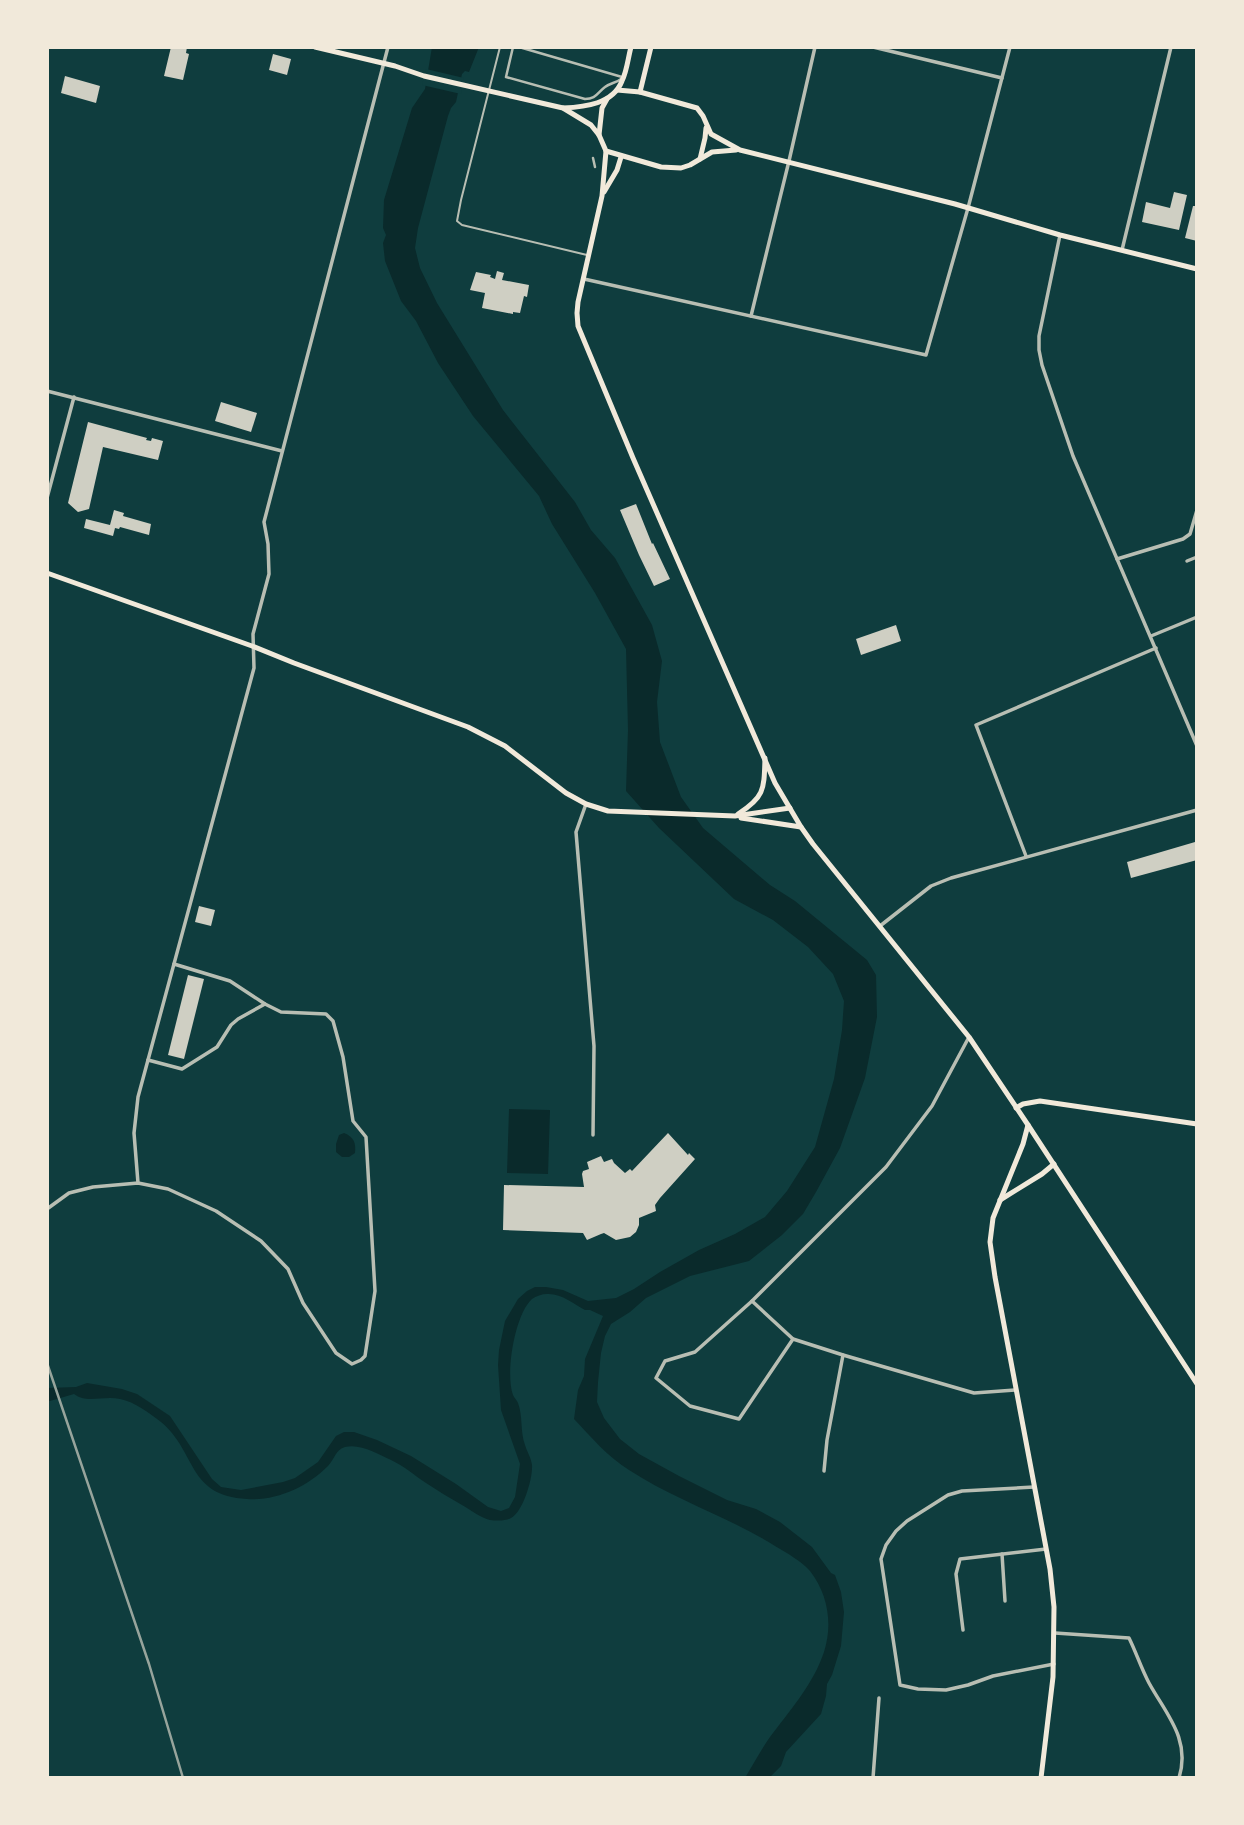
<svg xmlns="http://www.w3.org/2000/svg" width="1244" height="1825" font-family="'Noto Serif',serif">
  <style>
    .water { fill: #0a2a2b }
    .pier { fill: #0f3d3e }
    .building { fill: #cfcfc3 }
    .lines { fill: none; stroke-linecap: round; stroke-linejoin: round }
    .service { stroke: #b8beb3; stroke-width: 2 }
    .pedestrian { stroke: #b8beb3; stroke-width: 2.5 }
    .minor { stroke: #b8beb3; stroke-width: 3.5 }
    .secondary { stroke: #f1e9da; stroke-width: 5 }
    .primary { stroke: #f1e9da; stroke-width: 5 }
    .rail { stroke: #97a49c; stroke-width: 2.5 }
  </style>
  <rect width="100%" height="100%" fill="#0f3d3e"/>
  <g class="water">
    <path d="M 432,47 L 479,47 L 469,72 L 465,71 L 462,74 L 456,102 L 451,108 L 448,116 L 418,228 L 415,248 L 420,268 L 437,303 L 503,410 L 575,502 L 591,530 L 615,558 L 652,625 L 662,661 L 657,702 L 660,742 L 681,797 L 703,828 L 770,885 L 795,901 L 867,960 L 876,975 L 877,1017 L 865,1078 L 840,1148 L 816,1192 L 803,1214 L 782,1235 L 749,1261 L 690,1276 L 646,1298 L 630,1312 L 611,1324 L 605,1336 L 601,1353 L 598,1382 L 597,1402 L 604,1418 L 620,1439 L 639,1454 L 679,1476 L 727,1500 L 756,1509 L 780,1522 L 812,1547 L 831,1573 L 835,1575 L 841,1592 L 844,1612 L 841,1646 L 832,1675 L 827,1684 L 826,1696 L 821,1714 L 786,1752 L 781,1766 L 769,1778 L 745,1778 C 754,1763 763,1746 773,1733 C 793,1707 814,1682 824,1652 C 833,1624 828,1594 810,1571 C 801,1561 787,1553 775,1546 C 729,1517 675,1500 629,1470 C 608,1457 591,1437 574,1419 L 578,1390 L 584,1376 L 585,1359 L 603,1316 L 590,1310 L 585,1310 C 574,1304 561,1293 547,1294 C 542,1294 536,1296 532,1299 C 515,1314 505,1373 513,1395 C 514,1398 517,1400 518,1403 C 523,1416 520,1432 525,1445 C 527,1452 531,1457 532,1465 C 533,1478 523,1512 511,1518 C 506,1521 497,1521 490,1520 C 481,1518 471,1510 462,1505 C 450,1498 438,1491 426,1483 C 414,1475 404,1466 391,1460 C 378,1454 360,1443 345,1447 C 336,1449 334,1460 328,1466 C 307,1487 277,1501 247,1499 C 187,1496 197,1452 161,1422 C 149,1413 135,1402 120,1399 C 104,1395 87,1404 74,1394 L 50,1401 L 47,1400 L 47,1388 L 76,1387 L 87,1383 L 122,1389 L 137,1394 L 170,1416 L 212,1479 L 221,1487 L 241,1490 L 283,1482 L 295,1478 L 318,1462 L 336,1436 L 344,1432 L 354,1432 L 377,1440 L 411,1456 L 456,1484 L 488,1507 L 501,1511 L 509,1508 L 515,1497 L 520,1464 L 501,1410 L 498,1365 L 499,1350 L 505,1321 L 518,1299 L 527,1291 L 535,1287 L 546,1287 L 563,1290 L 588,1301 L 616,1298 L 634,1289 L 660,1272 L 699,1250 L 735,1234 L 765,1217 L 787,1191 L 815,1147 L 834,1079 L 842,1030 L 844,1001 L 833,974 L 808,947 L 773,920 L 734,899 L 659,828 L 626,791 L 628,730 L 626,649 L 595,593 L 552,524 L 539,496 L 473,416 L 438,363 L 416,321 L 401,301 L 385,261 L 383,243 L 386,235 L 383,228 L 384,200 L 412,108 L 425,89 Z"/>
    <polygon points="509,1109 550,1110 548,1174 507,1173"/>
    <path d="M 344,1133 C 354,1137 356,1143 355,1153 L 349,1157 L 342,1157 L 336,1152 L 336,1144 L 339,1135 Z"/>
  </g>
  <polygon class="pier" points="426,69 464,78 461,94 422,85"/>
  <g class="building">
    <polygon points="171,47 187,47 186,53 189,54 183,80 164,76"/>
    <polygon points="273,54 291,59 287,75 269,70"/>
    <polygon points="65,76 100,86 96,103 61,93"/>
    <polygon points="1174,192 1187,195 1179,230 1142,222 1146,202 1170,208"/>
    <polygon points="1193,206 1197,206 1197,241 1185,238"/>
    <polygon points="497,271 504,273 502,280 529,285 527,297 524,296 520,313 513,312 513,314 482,308 485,293 470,290 476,272 491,275 490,277 495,279"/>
    <polygon points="221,402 257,413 251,432 215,421"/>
    <polygon points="88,422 147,438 146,440 151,441 152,438 163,441 158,460 103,447 89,509 78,512 68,503"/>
    <polygon points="636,504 652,544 653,543 670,579 654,586 639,555 620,510"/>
    <polygon points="114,510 124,513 123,516 151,524 149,535 120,527 119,529 115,528 113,536 84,528 86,519 110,525"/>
    <polygon points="896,625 901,641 861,655 856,639"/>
    <polygon points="1195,842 1197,860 1131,878 1127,862"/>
    <polygon points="199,906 215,910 211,926 195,922"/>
    <polygon points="188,975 204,979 184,1059 168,1055"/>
    <polygon points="668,1133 688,1155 689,1153 695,1159 660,1198 655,1205 656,1211 639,1218 639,1225 636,1232 630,1237 616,1240 604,1233 601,1234 587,1240 583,1233 503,1230 504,1185 584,1187 582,1174 583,1171 589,1169 587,1162 601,1156 604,1162 612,1159 614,1163 625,1173 630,1169 632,1171"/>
  </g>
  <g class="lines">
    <polyline class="service" points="500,47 461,200 457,221 462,225 587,255"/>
    <g class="pedestrian">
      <path d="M 513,47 L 506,77 L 585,99 C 596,99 597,93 605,87 C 610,83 616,83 621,79 L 622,77 L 519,47"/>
      <polyline points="593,158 595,167"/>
    </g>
    <g class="minor">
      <polyline points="873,47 1002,78"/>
      <polyline points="1060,235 1039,336 1039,350 1042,365 1073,456 1197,746"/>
      <polyline points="1122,250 1171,47"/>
      <polyline points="584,279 926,355 968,208 1010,47"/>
      <polyline points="751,316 789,161 815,47"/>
      <polyline points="47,391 282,451"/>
      <polyline points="47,498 74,397"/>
      <polyline points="1117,559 1183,539 1190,534 1197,510"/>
      <polyline points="1187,561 1197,557"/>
      <polyline points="1151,636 1197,617"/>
      <polyline points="586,804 576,832 594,1046 593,1135"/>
      <polyline points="1026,856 976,725 1156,648"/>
      <polyline points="880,926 931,886 951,878 1197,810"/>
      <polyline points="148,1060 182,1069 217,1047 231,1025 238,1019 265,1004"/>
      <polyline points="138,1183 134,1133 138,1097 254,668 253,634 269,574 268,544 264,522 388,47"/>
      <polyline points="47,1209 69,1193 93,1187 138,1183 168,1189 216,1211 261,1241 288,1269 303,1303 336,1353 352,1364 361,1360 365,1356 375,1291 366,1137 353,1121 343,1057 333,1021 326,1014 281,1012 265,1004 230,981 174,964"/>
      <polyline points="752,1301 793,1339 843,1355 974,1393 1015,1390"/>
      <polyline points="793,1339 739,1419 690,1406 656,1378 665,1361 695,1352 752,1301 886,1167 932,1106 969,1037"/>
      <polyline points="824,1471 827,1440 843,1355"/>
      <polyline points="1034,1487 962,1491 948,1495 907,1521 896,1531 886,1545 881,1559 900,1685 918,1689 946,1690 968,1685 993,1676 1054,1664"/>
      <polyline points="1002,1554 1005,1601"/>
      <polyline points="963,1630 956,1574 960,1559 1046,1549"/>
      <path d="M 1055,1633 L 1129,1638 C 1136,1652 1141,1668 1149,1683 C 1166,1714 1191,1739 1179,1778"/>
      <polyline points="873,1778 879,1698"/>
    </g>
    <g class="secondary">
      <polyline points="47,573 252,646 294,663 468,727 505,746 566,793 586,804 608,811 735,816 790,808"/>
      <path d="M 738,814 C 765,797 764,789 765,758"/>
      <polyline points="741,818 801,827"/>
      <polyline points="1028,1125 1023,1144 993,1218 990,1242 995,1277 1050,1569 1054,1607 1053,1677 1041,1778"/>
      <polyline points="1000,1200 1042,1174 1054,1164"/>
    </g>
    <g class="primary">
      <polyline points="315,47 395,66 424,76 563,108 591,125 599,135 606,151 661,167 681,168 690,165 712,152 736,150"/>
      <polyline points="617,90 640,92 697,108 703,116 711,134 740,150 955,204 1060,235 1197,269"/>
      <polyline points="640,92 651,47"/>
      <path d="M 563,108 C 585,107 613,104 622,81 C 627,71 628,58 631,47"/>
      <polyline points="599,135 602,108 607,99"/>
      <polyline points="606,151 602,196 578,302 577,313 578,326 633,458 775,783 801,827 813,844 969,1037 1028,1125 1197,1384"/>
      <polyline points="700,159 705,138 706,128"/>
      <polyline points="604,192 617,170 621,157"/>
      <polyline points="1016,1108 1023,1104 1040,1101 1197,1124"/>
    </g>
    <polyline class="rail" points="47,1363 149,1664 183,1778"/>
  </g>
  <rect width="1244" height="1825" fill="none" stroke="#f1e9da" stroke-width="98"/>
</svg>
